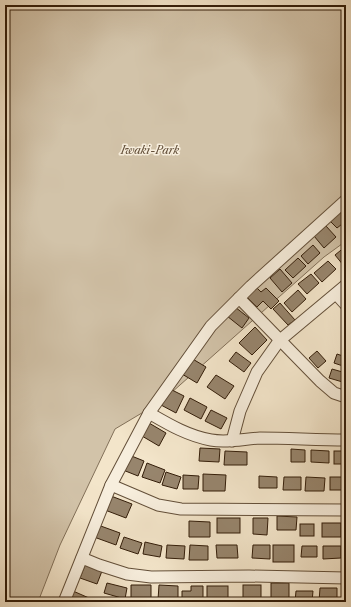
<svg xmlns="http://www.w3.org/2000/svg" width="351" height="607" font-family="'Libre Caslon Text',serif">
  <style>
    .green { fill: #d2c3a9; stroke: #827059 }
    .building { fill: #97856d; stroke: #331d09 }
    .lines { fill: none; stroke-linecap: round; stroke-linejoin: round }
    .minor-casing { stroke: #634f39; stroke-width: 13 }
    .minor { stroke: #f7eedd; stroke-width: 11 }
    .labels { text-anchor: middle; stroke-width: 3; stroke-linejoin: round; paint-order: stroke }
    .park-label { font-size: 11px; font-style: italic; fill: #634f39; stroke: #f7eedd }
  </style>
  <rect width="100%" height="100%" fill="#f3e5ca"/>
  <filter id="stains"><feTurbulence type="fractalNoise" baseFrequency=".005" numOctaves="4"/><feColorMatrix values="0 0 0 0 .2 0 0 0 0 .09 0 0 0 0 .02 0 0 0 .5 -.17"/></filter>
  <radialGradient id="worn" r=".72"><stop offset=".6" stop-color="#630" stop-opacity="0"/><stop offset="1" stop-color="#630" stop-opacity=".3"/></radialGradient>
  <polygon class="green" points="5,5 346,5 346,241 324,257 162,401 115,429 60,545 38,602 5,602"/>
  <g class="building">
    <polygon points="342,210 346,215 346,221 337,228 330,221"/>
    <polygon points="326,226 336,237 324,248 314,236"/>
    <polygon points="313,245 320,253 308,264 301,256"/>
    <polygon points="346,246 346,264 344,266 335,255"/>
    <polygon points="298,258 306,266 293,278 285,270"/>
    <polygon points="328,261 336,269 322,282 314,273"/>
    <polygon points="280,269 292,283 282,292 270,278"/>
    <polygon points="311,274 319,283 307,294 298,284"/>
    <polygon points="256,287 261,292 266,288 279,301 271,309 263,301 257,307 247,297"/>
    <polygon points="298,290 306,299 292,312 284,303"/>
    <polygon points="280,303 295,320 288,325 273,309"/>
    <polygon points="235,307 249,318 242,328 227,316"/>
    <polygon points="255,327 267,340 252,355 239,343"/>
    <polygon points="317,351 326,361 318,368 309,358"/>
    <polygon points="236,352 251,363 244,372 229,361"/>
    <polygon points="337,354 346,357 346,367 334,363"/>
    <polygon points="191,358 206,367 197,383 182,374"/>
    <polygon points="332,369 346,373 346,383 329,378"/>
    <polygon points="216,375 234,386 225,399 207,387"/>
    <polygon points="170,389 184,396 176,413 161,405"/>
    <polygon points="190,398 207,407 201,419 184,410"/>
    <polygon points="211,410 227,418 221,429 205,421"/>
    <polygon points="149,423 166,433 159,446 142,436"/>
    <polygon points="200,448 220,449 219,462 199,461"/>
    <polygon points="291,449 305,450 305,462 291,462"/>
    <polygon points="311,450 329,451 329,463 311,462"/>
    <polygon points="225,451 247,452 247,465 224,465"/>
    <rect x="334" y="451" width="12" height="13"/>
    <polygon points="129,455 144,461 138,476 123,470"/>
    <polygon points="147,463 165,470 160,483 142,477"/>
    <polygon points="166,472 181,477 177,489 162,485"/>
    <polygon points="203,474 226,475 225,491 203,491"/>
    <polygon points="183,475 199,476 198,489 183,489"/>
    <polygon points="259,476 277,477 277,488 259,488"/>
    <polygon points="284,477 301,477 301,490 283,490"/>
    <polygon points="306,477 325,478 324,491 305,491"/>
    <rect x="330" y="477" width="16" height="13"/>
    <polygon points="111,496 132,504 126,518 105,510"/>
    <polygon points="277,516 297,517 296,530 277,530"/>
    <rect x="217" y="518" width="23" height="15"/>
    <polygon points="253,518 268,518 267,535 253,534"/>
    <polygon points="189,521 210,522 210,537 189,537"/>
    <rect x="322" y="523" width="19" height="14"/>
    <rect x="300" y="524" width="14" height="12"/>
    <polygon points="98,525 120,533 116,545 94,537"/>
    <polygon points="124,537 142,543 138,554 120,548"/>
    <polygon points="145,542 162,546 160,557 143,554"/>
    <polygon points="167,545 185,546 184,559 166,558"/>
    <polygon points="190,545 208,546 208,560 189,560"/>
    <polygon points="216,545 237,545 238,558 217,558"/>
    <polygon points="253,545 270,545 270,559 252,558"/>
    <rect x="273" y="545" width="21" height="17"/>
    <polygon points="302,546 317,546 317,557 301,557"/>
    <polygon points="323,546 341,546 341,558 323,559"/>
    <polygon points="85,565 102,571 97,584 80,578"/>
    <polygon points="107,583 127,588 125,599 104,593"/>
    <rect x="271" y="583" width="18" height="15"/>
    <polygon points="131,585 151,585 151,599 131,598"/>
    <polygon points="159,585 178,586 178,601 158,600"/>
    <rect x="243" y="585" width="18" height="15"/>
    <polygon points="191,586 203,586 203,602 182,601 182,591 191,591"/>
    <rect x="207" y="586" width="21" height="12"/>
    <polygon points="320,588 337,588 337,602 319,602"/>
    <polygon points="73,591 89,598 87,602 68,602"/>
    <polygon points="296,591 313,591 312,602 295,602"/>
  </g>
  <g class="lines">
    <defs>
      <g id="minor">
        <polyline points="336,294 346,305"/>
        <polyline points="239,298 320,381 334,393 346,397"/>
        <path d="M 149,413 C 168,424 188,436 211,440 C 227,443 243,439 260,438 C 288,438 317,440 346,440"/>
        <polyline points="232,441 240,411 257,372 279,341 346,285"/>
        <polyline points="111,485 158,505 181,509 346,510"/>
        <polyline points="82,558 99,565 127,574 151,577 249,576 346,578"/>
        <polyline points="64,602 111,485 149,413 211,326 251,286 346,200"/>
      </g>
    </defs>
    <use href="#minor" class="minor-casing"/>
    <use href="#minor" class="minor"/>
  </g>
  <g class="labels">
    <g class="park-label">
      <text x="150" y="154">Iwaki-Park</text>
    </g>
  </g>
  <rect width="351" height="607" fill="none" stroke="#f3e5ca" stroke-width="20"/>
  <rect x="6" y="6" width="339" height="595" fill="none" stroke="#331d09" stroke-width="2"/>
  <rect x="10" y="10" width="331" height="587" fill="none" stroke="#331d09"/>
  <rect width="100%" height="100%" filter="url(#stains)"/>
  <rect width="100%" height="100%" fill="url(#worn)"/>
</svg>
